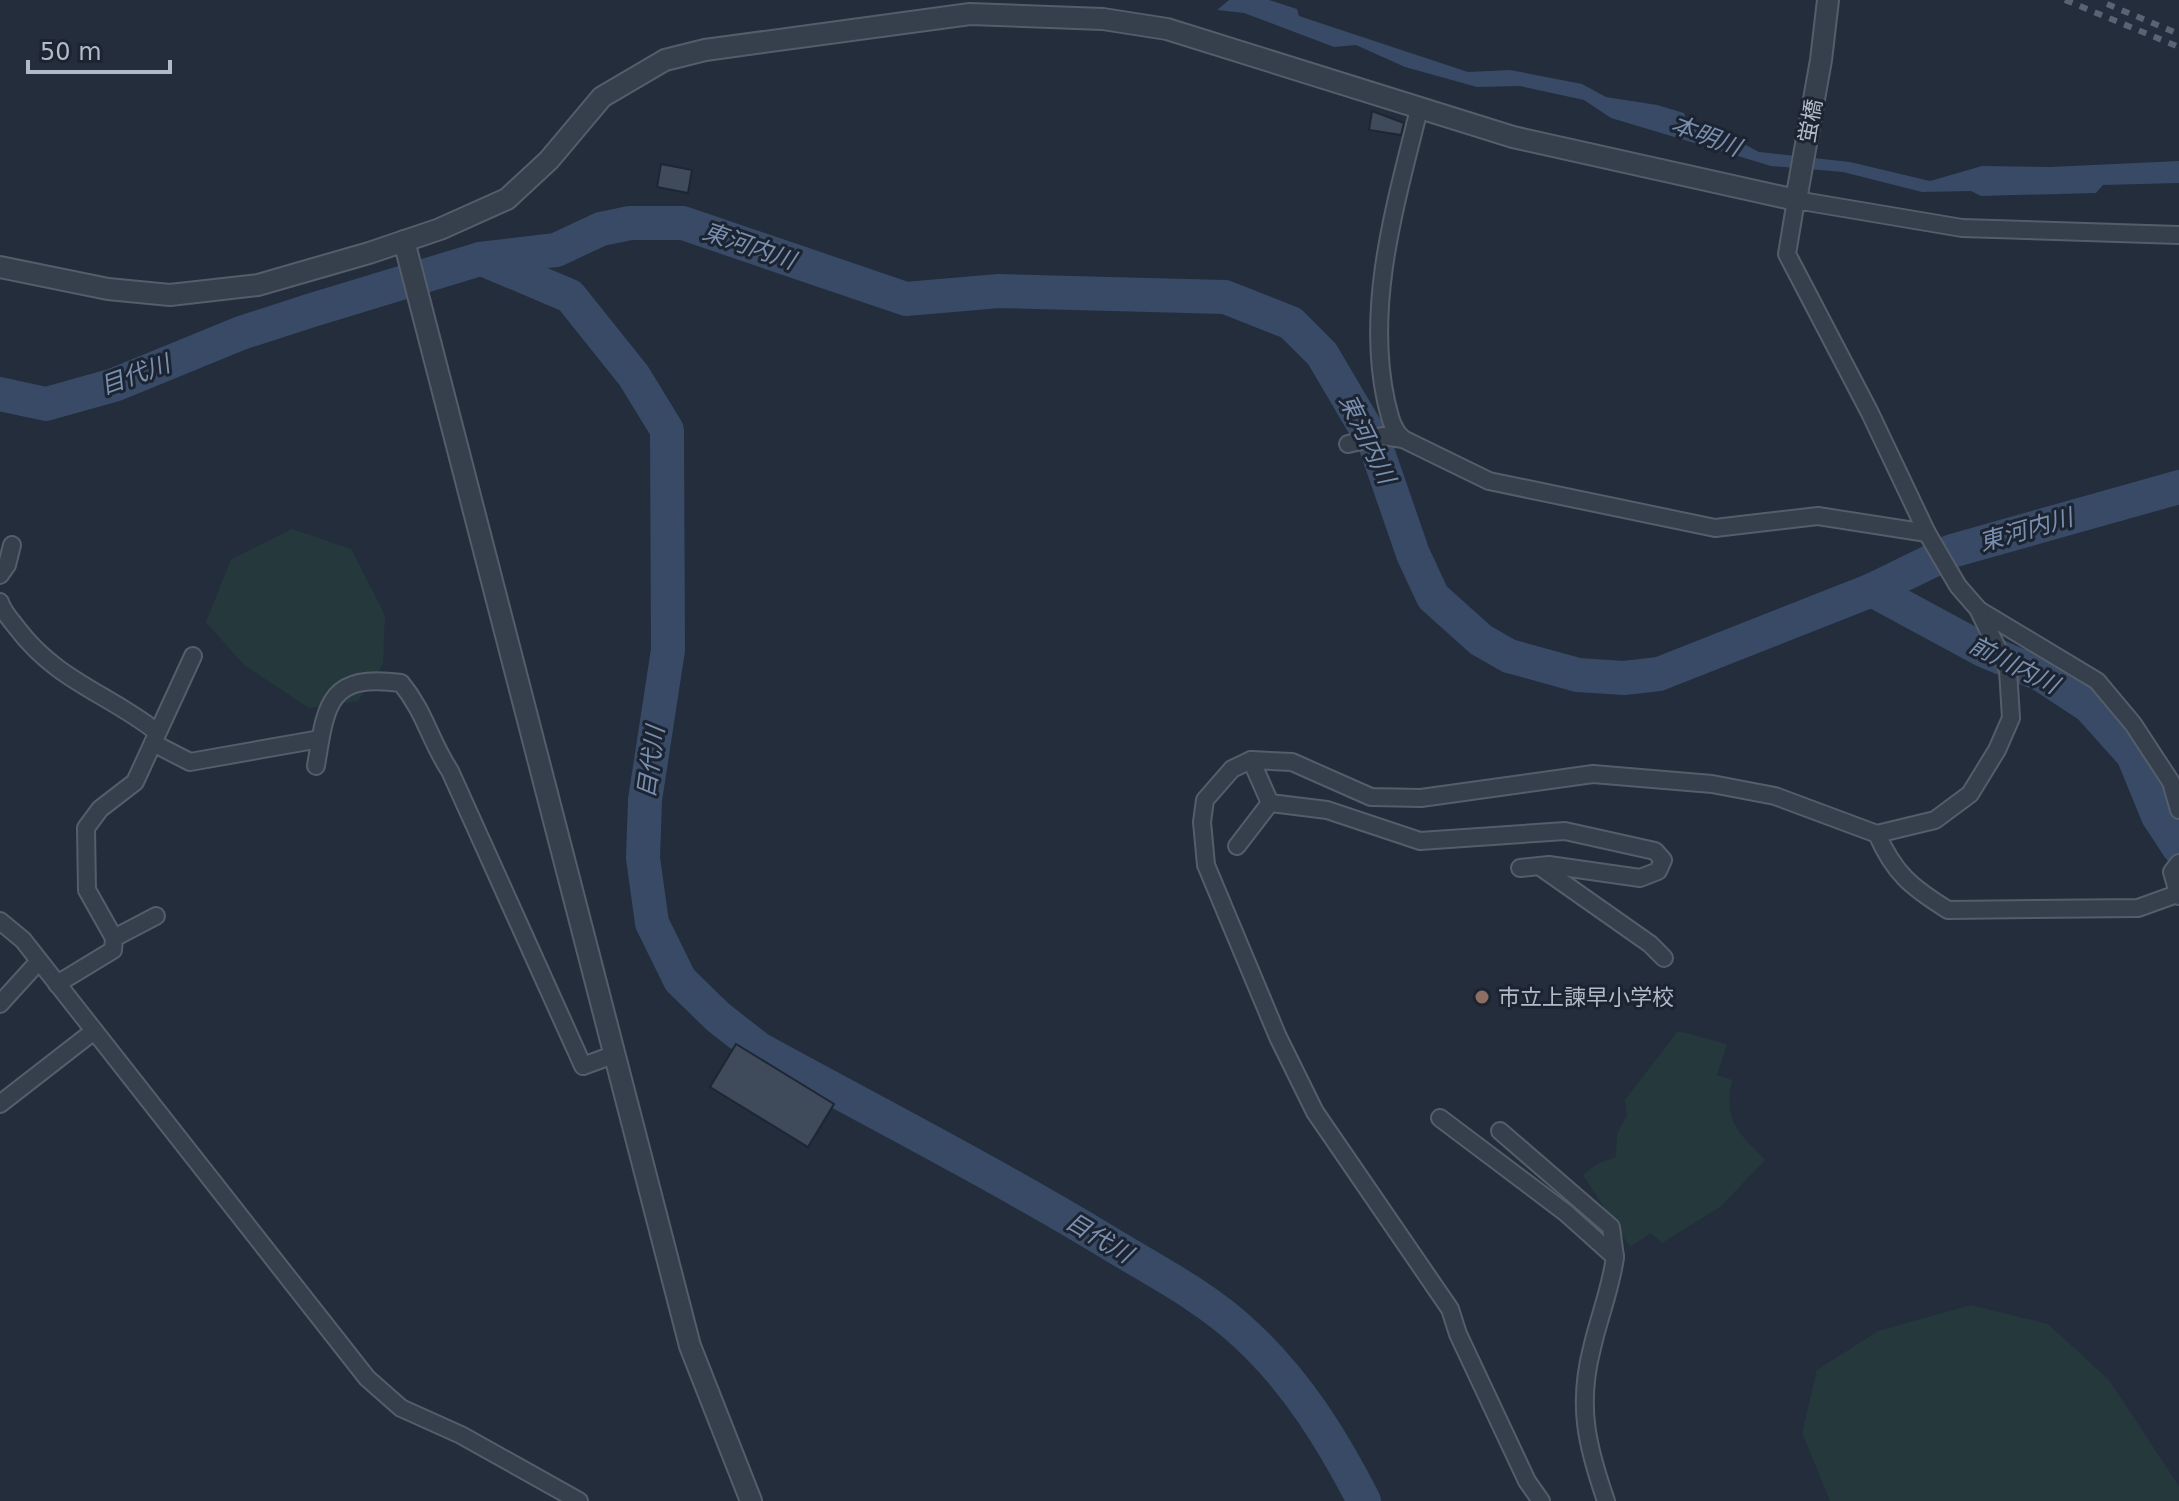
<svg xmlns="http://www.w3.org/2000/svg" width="2179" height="1501" font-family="'DejaVu Sans','Noto Sans JP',sans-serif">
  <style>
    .green { fill: #25393d }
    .water { fill: #384a65 }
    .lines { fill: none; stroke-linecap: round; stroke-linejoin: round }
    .river { stroke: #384a65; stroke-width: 34 }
    .building { fill: #3f4b5b; stroke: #1e2633; stroke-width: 2 }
    .minor-casing { stroke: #555d6a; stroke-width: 20 }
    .tertiary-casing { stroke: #555d6a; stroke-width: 24 }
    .minor { stroke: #363f4c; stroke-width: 16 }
    .tertiary { stroke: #363f4c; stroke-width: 20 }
    .rail { stroke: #586373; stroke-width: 6; stroke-dasharray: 8 8; stroke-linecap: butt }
    .education-dot { fill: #8d6e63; stroke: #1c2431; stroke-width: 3 }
    .labels { text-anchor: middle; stroke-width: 6; stroke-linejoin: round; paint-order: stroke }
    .street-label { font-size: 22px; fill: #b2bac8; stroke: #1c2431 }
    .poi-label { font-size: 22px; fill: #b2bac8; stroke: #1c2431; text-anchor: start }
    .water-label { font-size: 24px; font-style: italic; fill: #7a8fb0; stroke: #1c2431 }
  </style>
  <rect width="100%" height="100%" fill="#232d3c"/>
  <g class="green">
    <polygon points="292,529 351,549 385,615 383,664 358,701 309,708 244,665 206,622 231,559"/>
    <path d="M 1678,1031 L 1727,1044 L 1717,1075 L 1732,1080 C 1723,1121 1738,1132 1765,1160 L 1720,1207 L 1662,1243 L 1651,1233 L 1630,1247 L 1583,1175 L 1597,1164 L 1616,1157 L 1617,1134 L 1627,1115 L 1625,1100 Z"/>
    <polygon points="1971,1305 2048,1324 2109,1380 2179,1486 2179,1501 1830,1501 1802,1433 1817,1370 1878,1331"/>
  </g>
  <polygon class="water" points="1229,0 1269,0 1297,9 1299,16 1468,72 1510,70 1582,84 1606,97 1657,105 1684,113 1687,123 1727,135 1759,152 1850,162 1930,181 1982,166 2050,167 2179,161 2179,183 2103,185 2096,193 1981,196 1971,191 1922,192 1843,172 1771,166 1611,118 1584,100 1520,86 1477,87 1405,67 1356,45 1334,47 1244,13 1217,10"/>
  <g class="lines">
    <g class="river">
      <path d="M 482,259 L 570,296 L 634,376 L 667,430 L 668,650 L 645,800 L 643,858 L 652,923 L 680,980 L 718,1017 L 759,1049 C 876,1113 995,1174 1109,1243 C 1155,1271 1206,1297 1245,1334 C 1297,1382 1332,1439 1364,1501"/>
      <polyline points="0,394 46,404 114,385 241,333 309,311 480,259 556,250 601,229 630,223 683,223 906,299 999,291 1225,297 1291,323 1322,354 1375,444 1413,554 1433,597 1481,640 1509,656 1578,675 1624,678 1659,674 1872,590 1952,551 2179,487"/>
      <polyline points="1872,590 1983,650 2042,675 2089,706 2133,755 2158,816 2179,848"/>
    </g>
  </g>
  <g class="building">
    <polygon points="1372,111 1404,123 1401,135 1369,130"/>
    <polygon points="661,164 692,170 688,193 657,187"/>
    <polygon points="736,1044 834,1104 808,1147 710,1087"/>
  </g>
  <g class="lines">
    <defs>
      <g id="minor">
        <path d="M 1403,439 C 1391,428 1390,416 1386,401 C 1365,304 1396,203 1419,109"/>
        <polyline points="1348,444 1383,436 1403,439 1489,481 1715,528 1818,516 1927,533"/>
        <polyline points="0,575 7,565 12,545"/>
        <path d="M 0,602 C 3,612 11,620 17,628 C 57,681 107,693 157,732"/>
        <polyline points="1979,610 2097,681 2133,724 2171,782 2179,810"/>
        <polyline points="153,743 190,762 320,739"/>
        <path d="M 316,766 C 326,704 328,673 401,683 C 425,712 430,741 450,771 L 583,1066 L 613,1055"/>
        <polyline points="1270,803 1327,810 1420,841 1565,831 1655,851 1663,860 1658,871 1640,878 1549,865 1520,868"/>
        <path d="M 1877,834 C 1894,873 1911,887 1948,910 L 2138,908 L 2177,894"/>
        <polyline points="1237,846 1270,803 1251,760"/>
        <polyline points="2179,863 2172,872 2179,896"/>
        <polyline points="1539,866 1650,944 1664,958"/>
        <polyline points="0,921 23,940 367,1378 401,1408 461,1435 579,1501"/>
        <polyline points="114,938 87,890 86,828 100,809 135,782 193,656"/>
        <polyline points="57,984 113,950 114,938 156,916"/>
        <polyline points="0,1004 39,961"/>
        <polyline points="0,1104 94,1031"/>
        <path d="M 1440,1118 L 1566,1213 L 1615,1257 C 1611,1288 1599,1317 1592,1348 C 1577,1406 1587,1446 1606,1501"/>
        <polyline points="1500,1131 1611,1227 1615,1257"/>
        <polyline points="1541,1501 1527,1481 1458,1334 1450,1309 1315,1112 1278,1037 1206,865 1202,822 1205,800 1232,769 1251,760 1292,762 1371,797 1421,798 1593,774 1712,784 1775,796 1877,834 1935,820 1970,794 1997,750 2011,718 2008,670 1978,609 1958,586 1927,533 1870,413 1787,254 1796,200 1962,228 2179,235"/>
      </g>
      <g id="tertiary">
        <polyline points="404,241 690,1346 751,1501"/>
        <polyline points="0,267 108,289 170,295 258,285 369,253 440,229 507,199 549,160 602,97 665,60 705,50 970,14 1103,19 1167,29 1513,137 1796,200 1821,60 1828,0"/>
      </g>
    </defs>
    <use href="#minor" class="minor-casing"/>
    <use href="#tertiary" class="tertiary-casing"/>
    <use href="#minor" class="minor"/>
    <use href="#tertiary" class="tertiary"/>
    <g class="rail">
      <polyline points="2065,0 2179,47"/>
      <polyline points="2107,4 2179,34"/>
    </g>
  </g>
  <circle class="education-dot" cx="1482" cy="997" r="8"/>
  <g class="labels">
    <g class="street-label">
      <text transform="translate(1810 121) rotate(-79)" y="8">蛍橋</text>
    </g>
    <g class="poi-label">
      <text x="1498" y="1005">市立上諫早小学校</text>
    </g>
    <g class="water-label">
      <text transform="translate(1706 136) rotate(21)" y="8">本明川</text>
      <text transform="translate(749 246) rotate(19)" y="8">東河内川</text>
      <text transform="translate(135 375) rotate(-20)" y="8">目代川</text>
      <text transform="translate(1367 439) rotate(64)" y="8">東河内川</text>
      <text transform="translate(2026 530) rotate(-16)" y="8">東河内川</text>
      <text transform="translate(2014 665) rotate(27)" y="8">前川内川</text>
      <text transform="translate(651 762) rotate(-82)" y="8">目代川</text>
      <text transform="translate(1099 1238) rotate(31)" y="8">目代川</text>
    </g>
  </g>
  <path d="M28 60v12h142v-12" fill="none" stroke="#b2bac8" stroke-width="4"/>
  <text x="40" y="60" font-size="24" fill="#b2bac8" stroke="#1c2431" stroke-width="6" paint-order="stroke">50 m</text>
</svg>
